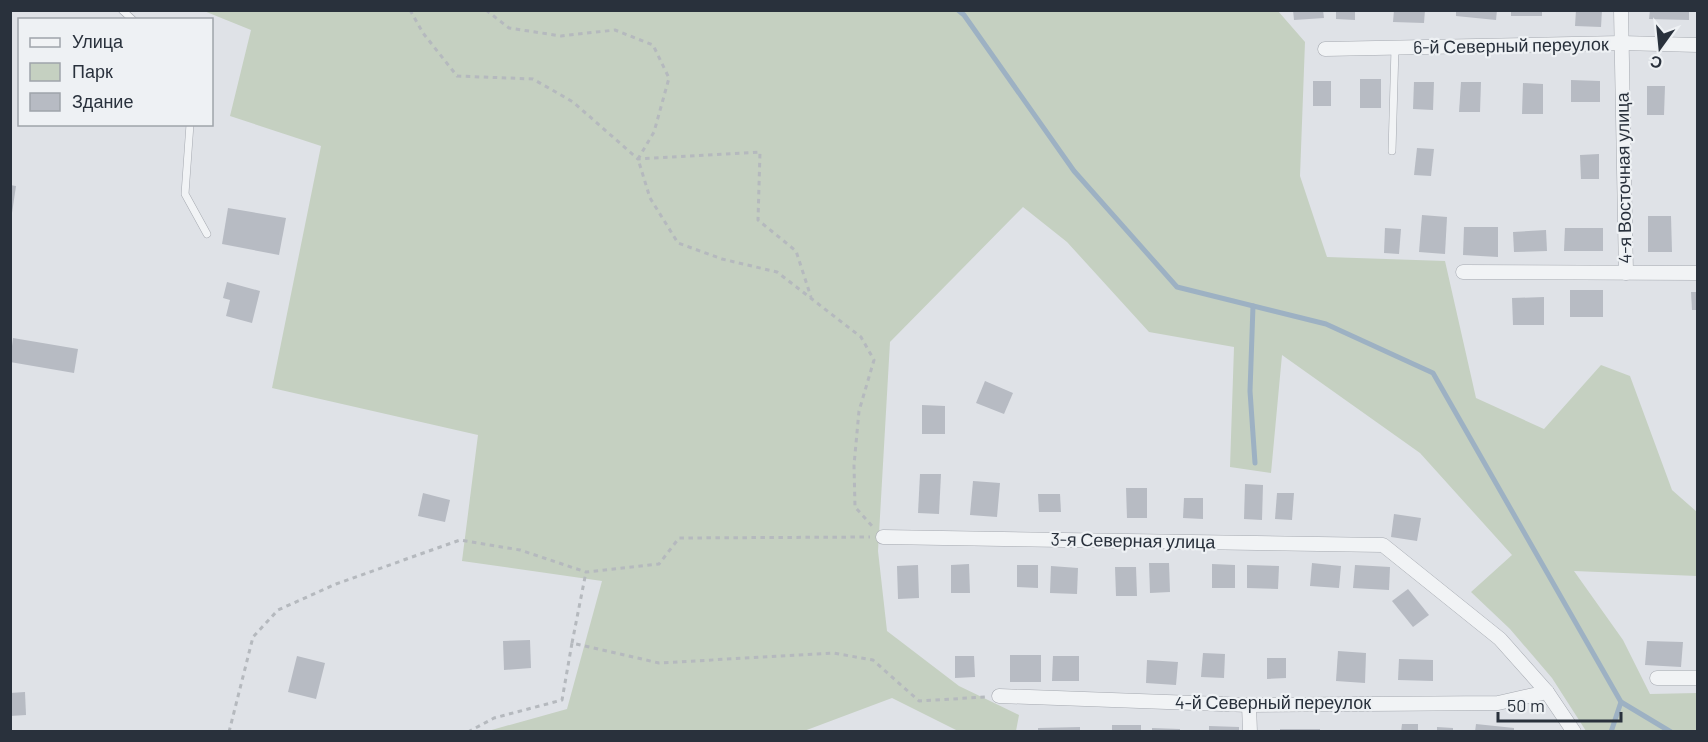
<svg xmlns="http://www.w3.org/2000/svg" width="1708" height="742" font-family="Barlow,sans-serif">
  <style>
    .green { fill: #c5d0c1 }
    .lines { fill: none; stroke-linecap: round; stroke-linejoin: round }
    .stream { stroke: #9db1c3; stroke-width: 5 }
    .building { fill: #b7bbc3 }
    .lane-casing { stroke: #a5a9b0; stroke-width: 8 }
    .street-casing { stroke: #a5a9b0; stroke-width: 15 }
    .path { stroke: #b5b9be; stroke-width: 3; stroke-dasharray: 4.5 4.5; stroke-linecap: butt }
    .lane { stroke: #f1f3f5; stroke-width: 7 }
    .street { stroke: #f1f3f5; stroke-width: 14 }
    .labels { text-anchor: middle; stroke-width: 4.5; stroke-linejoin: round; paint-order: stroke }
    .street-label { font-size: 18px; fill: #29313c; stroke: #eef1f4 }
  </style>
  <rect width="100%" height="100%" fill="#dfe2e7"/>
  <polygon class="green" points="204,11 1278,11 1305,42 1300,176 1327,257 1445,261 1476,398 1544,429 1601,365 1630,376 1672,490 1697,512 1697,576 1574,571 1623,640 1650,694 1697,693 1697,731 1586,731 1552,678 1510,629 1471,592 1512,555 1420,453 1282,355 1271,473 1230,467 1234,347 1149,332 1067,242 1023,207 890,342 878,551 887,631 959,686 1019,715 1016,731 958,731 892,698 804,731 488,731 567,709 602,581 462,561 478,435 272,388 321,146 230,116 251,30"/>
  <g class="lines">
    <g class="stream">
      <polyline points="958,10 964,15 1074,171 1177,287 1326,324 1433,373 1621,702 1671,732"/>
      <polyline points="1253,306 1250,391 1255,463"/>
      <polyline points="1611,732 1621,702"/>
    </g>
  </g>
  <g class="building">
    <polygon points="1293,10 1323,10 1324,18 1294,20"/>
    <polygon points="1336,10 1355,10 1355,20 1336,19"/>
    <polygon points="1394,10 1425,10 1424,23 1393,22"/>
    <polygon points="1456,10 1497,10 1496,20 1456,16"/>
    <rect x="1511" y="10" width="31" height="6"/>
    <polygon points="1576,10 1602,10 1601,27 1575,26"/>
    <polygon points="1650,10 1689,10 1689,20 1649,19"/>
    <rect x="1360" y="79" width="21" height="29"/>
    <polygon points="1571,80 1600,81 1600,102 1571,102"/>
    <rect x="1313" y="81" width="18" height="25"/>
    <polygon points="1414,82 1434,82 1433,110 1413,109"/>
    <polygon points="1461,82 1481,82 1480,112 1459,112"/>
    <polygon points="1523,83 1543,84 1543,114 1522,114"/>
    <polygon points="1647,86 1665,86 1664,115 1647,115"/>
    <polygon points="1417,148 1434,149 1431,176 1414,175"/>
    <polygon points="1599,154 1599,179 1581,179 1580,155"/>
    <polygon points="10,185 16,186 12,213 10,212"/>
    <polygon points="228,208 286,218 279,255 222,244"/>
    <polygon points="1422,215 1447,217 1445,254 1419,252"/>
    <polygon points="1648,216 1671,216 1672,252 1648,252"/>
    <polygon points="1464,227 1498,227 1498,257 1463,255"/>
    <polygon points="1385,228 1401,229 1399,254 1384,253"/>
    <polygon points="1565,228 1603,228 1603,251 1564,251"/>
    <polygon points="1546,230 1547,251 1514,252 1513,232"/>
    <polygon points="227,282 260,291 252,323 226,316 230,300 223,298"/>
    <rect x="1570" y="290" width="33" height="27"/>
    <polygon points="1691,292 1698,292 1698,310 1692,310"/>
    <polygon points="1544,297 1544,325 1513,325 1512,298"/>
    <polygon points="13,338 78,349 74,373 10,362"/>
    <polygon points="985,381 1013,393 1004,414 976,403"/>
    <polygon points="922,405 945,406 945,434 922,434"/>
    <polygon points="920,474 941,474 939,514 918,513"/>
    <polygon points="973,481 1000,483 997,517 970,515"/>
    <polygon points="1245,484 1263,485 1262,520 1244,519"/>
    <polygon points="1126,488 1147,488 1147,518 1127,518"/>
    <polygon points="423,493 450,500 445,522 418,516"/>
    <polygon points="1277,493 1294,493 1292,520 1275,519"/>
    <polygon points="1038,494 1060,494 1061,512 1039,512"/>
    <polygon points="1184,498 1203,498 1203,519 1183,518"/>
    <polygon points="1394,514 1421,518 1417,541 1391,537"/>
    <polygon points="1149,563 1169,563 1170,592 1150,593"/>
    <polygon points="1312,563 1341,566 1339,588 1310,586"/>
    <polygon points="969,564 970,593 951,593 951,565"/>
    <polygon points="1212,564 1235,565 1235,588 1212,588"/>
    <polygon points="918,565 919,598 898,599 897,566"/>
    <polygon points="1017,565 1038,565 1038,588 1017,587"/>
    <polygon points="1247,565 1279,566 1278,589 1247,588"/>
    <polygon points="1355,565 1390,567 1389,590 1353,588"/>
    <polygon points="1051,566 1078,568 1077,594 1050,593"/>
    <polygon points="1115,567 1136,567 1137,596 1116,596"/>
    <polygon points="1408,589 1429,615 1413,627 1392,601"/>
    <polygon points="530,640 531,668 504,670 503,641"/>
    <polygon points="1647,641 1683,642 1681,667 1645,665"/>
    <polygon points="1338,651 1366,653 1365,683 1336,681"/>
    <polygon points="1203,653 1225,654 1224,678 1201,677"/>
    <rect x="1010" y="655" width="31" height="27"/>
    <polygon points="297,656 325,663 316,699 288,692"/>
    <polygon points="955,656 974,656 975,677 955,678"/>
    <polygon points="1053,656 1079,656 1079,681 1052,681"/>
    <polygon points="1267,658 1286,658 1286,678 1267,679"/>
    <polygon points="1399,659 1433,660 1433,681 1398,680"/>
    <polygon points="1147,660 1178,662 1176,685 1146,683"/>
    <polygon points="25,692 26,715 10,716 10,693"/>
    <polygon points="1402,724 1418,724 1418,732 1401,732"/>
    <polygon points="1476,724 1514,728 1514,732 1475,732"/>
    <rect x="1112" y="725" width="29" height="7"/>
    <polygon points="1209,726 1239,727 1239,732 1209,732"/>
    <polygon points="1080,727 1080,732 1038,732 1038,728"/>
    <polygon points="1437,727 1453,728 1453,732 1437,732"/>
    <polygon points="1152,728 1180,729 1180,732 1152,732"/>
    <rect x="1280" y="729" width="40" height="3"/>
  </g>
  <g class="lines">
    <defs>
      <g id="lane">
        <polyline points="122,10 133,20"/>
        <polyline points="190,124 185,194 207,234"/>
        <polyline points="1392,151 1395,48"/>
      </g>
      <g id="street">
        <polyline points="1621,10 1626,273"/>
        <polyline points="1325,49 1621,43 1698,45"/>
        <polyline points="1463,272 1698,273"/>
        <polyline points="883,537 1383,545 1500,639 1547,692 1574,732"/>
        <polyline points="1657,678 1698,678"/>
        <polyline points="999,696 1249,705 1498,703 1547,692"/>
        <polyline points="1249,705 1250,732"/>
      </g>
    </defs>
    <use href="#lane" class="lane-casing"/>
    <use href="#street" class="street-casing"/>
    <g class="path">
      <polyline points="410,10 423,33 457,76 533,79 573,102 638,159 760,152 758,220 796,251 811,297"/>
      <polyline points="486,10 509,28 561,36 615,30 653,45 669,78 654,132 638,159 650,198 678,243 722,259 777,272 861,337 874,360 859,411 854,465 855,507 873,527"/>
      <polyline points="572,643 586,572"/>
      <polyline points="229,732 253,637 278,610 336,584 460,540 520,550 586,572 659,564 679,538 870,537"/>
      <polyline points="468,732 494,718 562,700 572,643 659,663 833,653 873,660 919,701 985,697"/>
    </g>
    <use href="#lane" class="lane"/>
    <use href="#street" class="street"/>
  </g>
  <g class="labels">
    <g class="street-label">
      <text transform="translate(1511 46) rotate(-1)" y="6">6-й Северный переулок</text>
      <text transform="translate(1624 178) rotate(-91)" y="6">4-я Восточная улица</text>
      <text transform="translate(1133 541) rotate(1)" y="6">3-я Северная улица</text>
      <text x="1273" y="709">4-й Северный переулок</text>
    </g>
  </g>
  <rect width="1708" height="742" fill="none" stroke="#29313c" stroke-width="24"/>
  <rect x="18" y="18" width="195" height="108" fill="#eef1f4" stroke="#9fa4aa" stroke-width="1.5"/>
  <rect x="30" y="38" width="30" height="9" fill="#f1f3f5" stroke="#9fa4aa" stroke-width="1.5"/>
  <text x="72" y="48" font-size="18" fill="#29313c">Улица</text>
  <rect x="30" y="63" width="30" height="18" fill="#c5d0c1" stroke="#9fa4aa" stroke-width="1.5"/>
  <text x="72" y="78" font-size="18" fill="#29313c">Парк</text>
  <rect x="30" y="93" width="30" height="18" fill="#b7bbc3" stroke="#9fa4aa" stroke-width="1.5"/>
  <text x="72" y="108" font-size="18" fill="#29313c">Здание</text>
  <g transform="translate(1660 48) rotate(195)" stroke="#eef1f4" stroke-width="4.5" paint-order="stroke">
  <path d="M0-4.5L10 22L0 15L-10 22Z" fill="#29313c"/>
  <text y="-9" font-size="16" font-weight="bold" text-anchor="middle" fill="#29313c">С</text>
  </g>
  <path d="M1498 712v9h123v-9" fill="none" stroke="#29313c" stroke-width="3"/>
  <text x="1507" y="712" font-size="18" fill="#29313c" stroke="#eef1f4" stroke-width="4.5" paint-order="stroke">50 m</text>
</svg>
